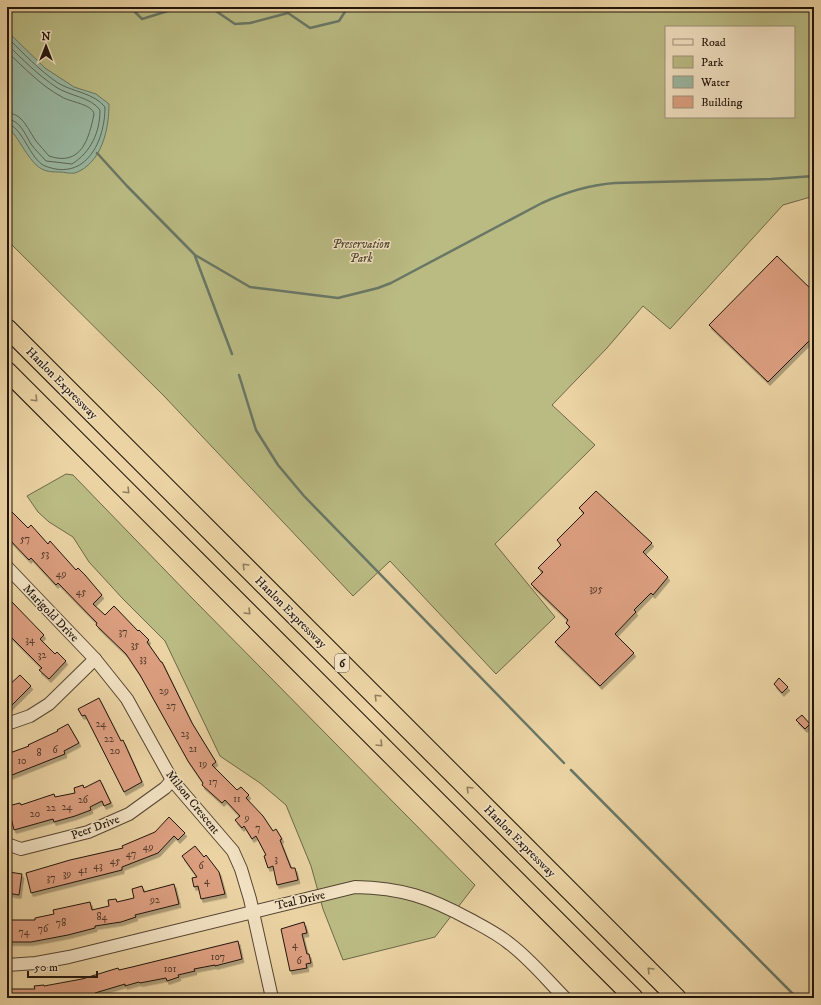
<svg xmlns="http://www.w3.org/2000/svg" width="821" height="1005" font-family="'IM FELL DW Pica',serif">
  <style>
    .green { fill: #babb83; stroke: #6e6848; fill-rule: evenodd }
    .water { fill: #99b8a2; stroke: #697766 }
    .lines { fill: none; stroke-linecap: round; stroke-linejoin: round }
    .shore { stroke: #5d6657; stroke-width: 1 }
    .stream { stroke: #697766; stroke-width: 2.5 }
    .building { fill: #dc9f80; stroke: #21150c; filter: url(#shadow) }
    .minor-casing { stroke: #544432; stroke-width: 14 }
    .highway-casing { stroke: #21150c; stroke-width: 20 }
    .minor { stroke: #f2e2c3; stroke-width: 12 }
    .highway { stroke: #ebd3a3; stroke-width: 18 }
    .oneway { stroke: #907e5f }
    .labels { text-anchor: middle; stroke-width: 3; stroke-linejoin: round; paint-order: stroke }
    .number-label { font-size: 10px; fill: #503829 }
    .shield { fill: #f2e2c3; stroke: #605243; stroke-width: 1 }
    .shield-label { font-size: 11px; font-weight: bold; fill: #21150c }
    .park-label { font-size: 12px; font-style: italic; fill: #4f4730; stroke: #f2e2c3 }
    .street-label { font-size: 12px; fill: #21150c; stroke: #f2e2c3 }
  </style>
  <defs>
    <filter id="shadow"><feDropShadow dx="2" dy="3.5" stdDeviation="0" flood-color="#0004"/></filter>
  </defs>
  <rect width="100%" height="100%" fill="#ebd3a3"/>
  <filter id="stains"><feTurbulence type="fractalNoise" baseFrequency=".005" numOctaves="4"/><feColorMatrix values="0 0 0 0 .2 0 0 0 0 .09 0 0 0 0 .02 0 0 0 .5 -.17"/></filter>
  <radialGradient id="worn" r=".72"><stop offset=".6" stop-color="#630" stop-opacity="0"/><stop offset="1" stop-color="#630" stop-opacity=".3"/></radialGradient>
  <g class="green">
    <path d="M 7,7 L 814,7 L 814,196 L 783,205 L 670,329 L 643,306 L 607,348 L 552,405 L 595,445 L 495,544 L 555,617 L 496,674 L 390,561 L 353,596 L 164,396 L 7,240 ZM 666,27 L 794,27 L 794,117 L 666,117 Z"/>
    <polygon points="66,474 73,475 193,599 475,885 435,937 343,960 323,909 311,866 286,805 260,783 220,756 165,641 123,599 89,562 73,537 49,522 38,512 27,496"/>
  </g>
  <path class="water" d="M 7,31 L 45,68 L 74,87 L 96,94 L 109,104 C 109,129 102,163 75,173 C 71,174 64,172 60,172 C 54,172 47,172 42,169 C 29,163 19,137 7,126 Z"/>
  <g class="lines">
    <g class="shore">
      <path d="M 7,37 C 23,53 39,70 58,83 C 73,92 94,93 105,107 C 105,141 86,182 45,166 C 30,160 22,125 7,124"/>
      <path d="M 7,44 C 22,59 38,75 56,87 C 69,96 91,97 100,110 C 100,132 91,152 72,164 L 46,161 C 41,155 35,150 31,144 C 25,134 20,120 7,119"/>
      <path d="M 7,52 C 25,68 41,86 62,97 C 70,102 92,104 94,114 C 89,139 81,167 49,156 C 45,151 40,146 36,141 C 28,130 23,113 7,113"/>
    </g>
    <g class="stream">
      <polyline points="130,7 142,19 181,7"/>
      <polyline points="210,7 235,24 250,23 288,13 310,28 339,21 348,7"/>
      <path d="M 97,153 L 127,186 L 195,255 L 250,287 L 338,298 L 378,288 L 391,283 L 542,203 C 566,192 588,185 615,183 L 771,179 L 814,176"/>
      <polyline points="195,256 232,354"/>
      <polyline points="239,375 256,430 278,465 304,496 564,763"/>
      <polyline points="571,770 797,998"/>
    </g>
  </g>
  <g class="building">
    <polygon points="777,256 814,292 814,336 768,382 709,325"/>
    <polygon points="596,491 652,543 643,552 668,577 653,595 651,593 634,610 636,612 615,634 634,653 600,686 555,642 570,627 566,623 568,620 531,584 543,572 538,568 561,545 557,540 584,513 579,508"/>
    <polygon points="7,507 28,528 31,525 48,544 50,541 76,570 78,568 85,575 102,595 93,604 105,615 114,606 138,631 139,630 149,640 147,642 161,662 162,662 192,723 216,762 212,765 237,790 241,787 249,795 246,798 263,816 273,831 276,829 282,839 280,840 291,868 295,868 298,880 277,885 273,866 268,868 264,856 266,855 256,836 252,839 244,826 242,828 235,820 240,816 225,800 222,803 202,785 203,783 188,761 140,675 126,654 96,625 97,623 58,583 56,585 31,558 29,560 7,537"/>
    <polygon points="12,602 44,635 40,639 55,654 57,652 66,661 49,679 39,670 42,668 7,633 7,606"/>
    <polygon points="20,675 31,686 7,710 7,687"/>
    <polygon points="779,678 788,687 782,693 774,684"/>
    <polygon points="99,698 121,741 123,740 142,782 124,792 85,715 82,716 78,709"/>
    <polygon points="802,715 810,724 805,729 796,720"/>
    <polygon points="68,724 79,743 64,751 65,754 7,777 7,754 29,746 28,745 58,731 57,730"/>
    <polygon points="100,780 111,803 104,806 102,801 90,807 91,810 75,816 54,822 53,819 14,830 8,806 20,803 21,805 54,794 55,797 75,793 74,788 83,785 84,788"/>
    <polygon points="169,817 185,833 178,840 174,836 158,853 122,867 122,870 31,893 26,873 70,860 123,848 122,846 155,832"/>
    <polygon points="195,846 204,857 206,855 219,872 225,894 201,899 198,886 194,887 192,878 197,877 182,856"/>
    <polygon points="9,872 22,874 19,895 7,893"/>
    <polygon points="174,884 179,904 135,915 136,917 121,922 95,926 95,928 68,935 31,942 7,942 7,920 35,920 35,918 54,914 53,910 90,902 92,910 109,906 108,900 116,899 117,902 134,898 132,889 142,886 144,892"/>
    <polygon points="304,922 307,933 302,934 307,954 309,954 311,963 306,964 307,968 290,971 281,929"/>
    <polygon points="238,941 242,959 215,966 215,965 194,969 195,971 178,975 179,977 167,981 166,978 140,983 139,982 125,986 125,984 95,993 95,994 81,997 82,998 7,998 7,989 35,989 34,986 44,985 44,986 82,979 118,968 119,970 132,967"/>
  </g>
  <g class="lines">
    <defs>
      <g id="minor">
        <polyline points="7,567 95,659 127,699 172,780 233,851 241,869 250,899 272,998"/>
        <polyline points="7,724 30,716 49,704 95,659"/>
        <polyline points="7,844 21,849 88,832 129,814 165,788 172,780"/>
        <path d="M 7,965 L 36,963 L 69,957 L 355,887 C 402,888 429,897 471,920 C 484,927 498,934 510,944 C 530,959 547,980 565,998"/>
      </g>
      <g id="highway">
        <polyline points="7,328 677,998"/>
        <polyline points="7,371 634,998"/>
      </g>
    </defs>
    <use href="#minor" class="minor-casing"/>
    <use href="#highway" class="highway-casing"/>
    <use href="#minor" class="minor"/>
    <use href="#highway" class="highway"/>
  </g>
  <defs><path id="oneway-chevron" d="M-2-3.5L2.5 0L-2 3.5" fill="none" stroke-width="1.6" stroke-linecap="round" stroke-linejoin="round"/></defs>
  <g class="oneway">
    <use href="#oneway-chevron" transform="translate(35 399) rotate(45)"/>
    <use href="#oneway-chevron" transform="translate(127 491) rotate(45)"/>
    <use href="#oneway-chevron" transform="translate(245 566) rotate(-135)"/>
    <use href="#oneway-chevron" transform="translate(248 612) rotate(45)"/>
    <use href="#oneway-chevron" transform="translate(377 697) rotate(-135)"/>
    <use href="#oneway-chevron" transform="translate(380 744) rotate(45)"/>
    <use href="#oneway-chevron" transform="translate(469 789) rotate(-135)"/>
    <use href="#oneway-chevron" transform="translate(650 970) rotate(-135)"/>
  </g>
  <g class="labels">
    <g class="number-label">
      <text x="25" y="542">57</text>
      <text x="45" y="557">53</text>
      <text x="61" y="577">49</text>
      <text x="596" y="592">395</text>
      <text x="81" y="595">45</text>
      <text x="123" y="635">37</text>
      <text x="30" y="643">34</text>
      <text x="135" y="648">35</text>
      <text x="42" y="658">32</text>
      <text x="143" y="662">33</text>
      <text x="164" y="694">29</text>
      <text x="171" y="709">27</text>
      <text x="101" y="727">24</text>
      <text x="185" y="737">23</text>
      <text x="109" y="742">22</text>
      <text x="193" y="752">21</text>
      <text x="55" y="753">6</text>
      <text x="115" y="754">20</text>
      <text x="39" y="756">8</text>
      <text x="22" y="764">10</text>
      <text x="203" y="767">19</text>
      <text x="213" y="785">17</text>
      <text x="237" y="802">11</text>
      <text x="83" y="803">26</text>
      <text x="67" y="810">24</text>
      <text x="51" y="811">22</text>
      <text x="35" y="817">20</text>
      <text x="247" y="821">9</text>
      <text x="258" y="831">7</text>
      <text x="148" y="850">49</text>
      <text x="131" y="857">47</text>
      <text x="276" y="862">3</text>
      <text x="115" y="864">45</text>
      <text x="98" y="869">43</text>
      <text x="201" y="869">6</text>
      <text x="83" y="873">41</text>
      <text x="67" y="877">39</text>
      <text x="51" y="881">37</text>
      <text x="207" y="884">4</text>
      <text x="155" y="903">92</text>
      <text x="102" y="920">84</text>
      <text x="61" y="926">78</text>
      <text x="43" y="932">76</text>
      <text x="24" y="935">74</text>
      <text x="295" y="948">4</text>
      <text x="218" y="960">107</text>
      <text x="299" y="964">6</text>
      <text x="170" y="972">101</text>
    </g>
    <rect class="shield" x="335" y="654" width="14" height="18" rx="3"/>
    <g class="shield-label">
      <text x="342" y="667">6</text>
    </g>
    <g class="park-label">
      <text x="361" y="248">Preservation<tspan x="361" dy="14">Park</tspan></text>
    </g>
    <g class="street-label">
      <text transform="translate(62 383) rotate(45)" y="4">Hanlon Expressway</text>
      <text transform="translate(291 612) rotate(45)" y="4">Hanlon Expressway</text>
      <text transform="translate(51 613) rotate(46)" y="4">Marigold Drive</text>
      <text transform="translate(193 802) rotate(51)" y="4">Milson Crescent</text>
      <text transform="translate(95 827) rotate(-20)" y="4">Peer Drive</text>
      <text transform="translate(520 841) rotate(45)" y="4">Hanlon Expressway</text>
      <text transform="translate(300 900) rotate(-13)" y="4">Teal Drive</text>
    </g>
  </g>
  <rect width="821" height="1005" fill="none" stroke="#ebd3a3" stroke-width="24"/>
  <rect x="8" y="8" width="805" height="989" fill="none" stroke="#21150c" stroke-width="2"/>
  <rect x="12" y="12" width="797" height="981" fill="none" stroke="#21150c"/>
  <rect x="665" y="26" width="130" height="92" fill="#f2e2c3" stroke="#9e907a"/>
  <rect x="673" y="39" width="20" height="6" fill="#f2e2c3" stroke="#9e907a"/>
  <text x="701" y="46" font-size="12" fill="#21150c">Road</text>
  <rect x="673" y="56" width="20" height="12" fill="#babb83" stroke="#9e907a"/>
  <text x="701" y="66" font-size="12" fill="#21150c">Park</text>
  <rect x="673" y="76" width="20" height="12" fill="#99b8a2" stroke="#9e907a"/>
  <text x="701" y="86" font-size="12" fill="#21150c">Water</text>
  <rect x="673" y="96" width="20" height="12" fill="#dc9f80" stroke="#9e907a"/>
  <text x="701" y="106" font-size="12" fill="#21150c">Building</text>
  <g transform="translate(46 46)" stroke="#f2e2c3" stroke-width="3" paint-order="stroke">
  <path d="M0-3L7 15L0 10L-7 15Z" fill="#21150c"/>
  <text y="-6" font-size="11" font-weight="bold" text-anchor="middle" fill="#21150c">N</text>
  </g>
  <path d="M28 971v6h69v-6" fill="none" stroke="#21150c" stroke-width="2"/>
  <text x="34" y="971" font-size="12" fill="#21150c" stroke="#f2e2c3" stroke-width="3" paint-order="stroke">50 m</text>
  <rect width="100%" height="100%" filter="url(#stains)"/>
  <rect width="100%" height="100%" fill="url(#worn)"/>
</svg>
